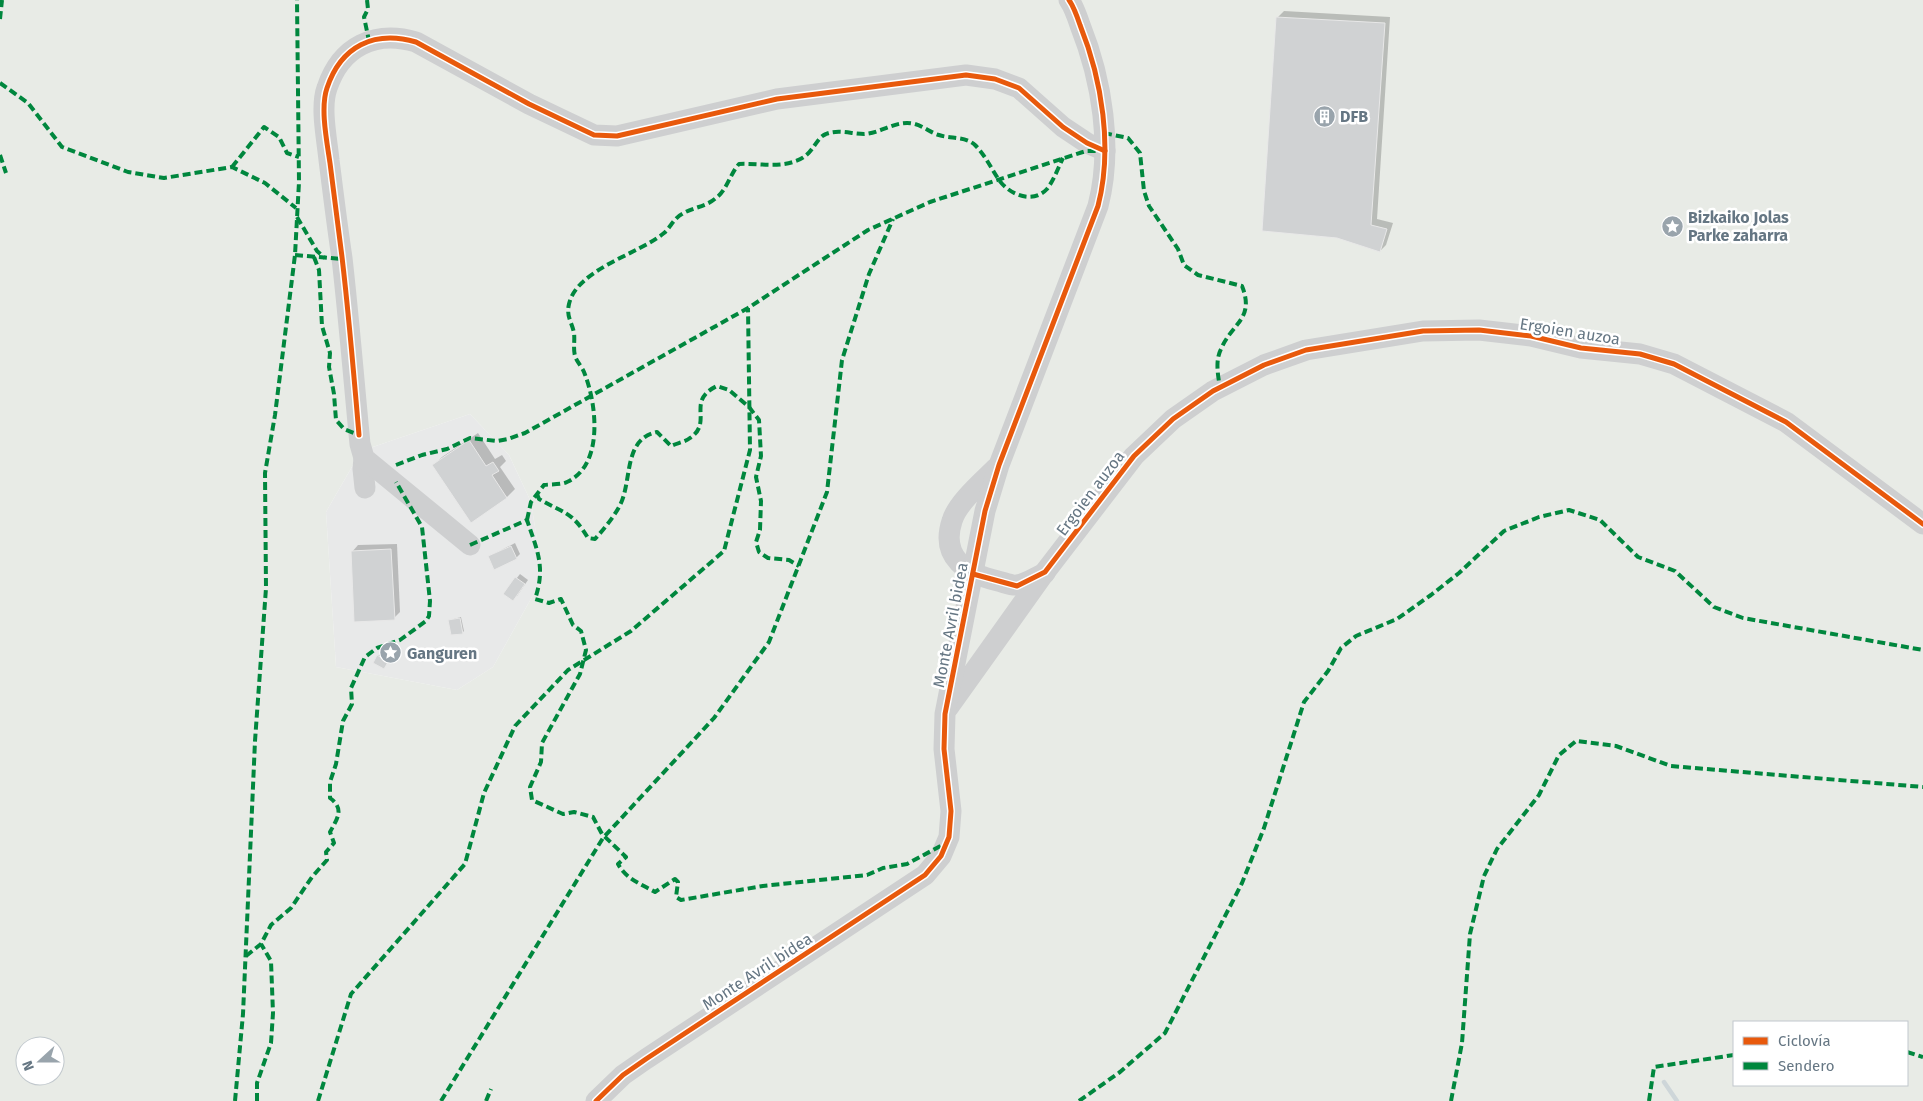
<svg xmlns="http://www.w3.org/2000/svg" width="1923" height="1101" font-family="'Fira Sans',sans-serif">
  <style>
    .built { fill: #e8e9e9 }
    .green { fill: #e8ebe6; fill-rule: evenodd }
    .shadow { fill: #0003 }
    .lines { fill: none; stroke-linecap: round; stroke-linejoin: round }
    .stream { stroke: #ced6d9; stroke-width: 4.5 }
    .building { fill: #d0d2d3; stroke: #e8e8e8 }
    .minor { stroke: #cecfd0; stroke-width: 21 }
    .quiet { stroke: #00873e; stroke-width: 4; stroke-dasharray: 8 4; stroke-linecap: butt }
    .cycleway-casing { stroke: #fff; stroke-width: 8 }
    .cycleway { stroke: #e8590c; stroke-width: 5 }
    .labels { text-anchor: middle; stroke-width: 5; stroke-linejoin: round; paint-order: stroke }
    .poi-label { font-size: 16px; font-weight: bold; fill: #657683; stroke: #fff; text-anchor: start }
    .street-label { font-size: 16px; fill: #657683; stroke: #fff }
  </style>
  <rect width="100%" height="100%" fill="#f9f9f9"/>
  <polygon class="built" points="470,414 509,455 531,502 543,577 493,667 457,690 336,667 326,512 361,451"/>
  <path class="green" d="M 0,0 L 1923,0 L 1923,1101 L 0,1101 ZM 470,414 L 509,455 L 531,502 L 543,577 L 493,667 L 457,690 L 336,667 L 326,512 L 361,451 ZM 1734,1022 L 1907,1022 L 1907,1085 L 1734,1085 ZM 25,1046 L 55,1046 L 55,1076 L 25,1076 Z"/>
  <g class="shadow">
    <polygon points="1284,11 1390,17 1377,219 1393,223 1386,245 1380,251 1277,18"/>
    <polygon points="478,433 495,459 502,455 506,461 500,467 515,489 507,497 434,465 442,457"/>
    <polygon points="515,543 520,554 516,558 490,556"/>
    <polygon points="397,544 400,612 394,618 352,552 358,545"/>
    <polygon points="520,574 528,580 517,596 505,593"/>
    <polygon points="461,617 464,631 462,633 450,620"/>
    <polygon points="380,654 389,660 385,666 378,656"/>
  </g>
  <g class="lines">
    <polyline class="stream" points="1664,1082 1677,1101"/>
  </g>
  <g class="building">
    <polygon points="1276,17 1385,23 1371,225 1387,229 1380,252 1337,238 1262,231"/>
    <polygon points="469,440 486,466 493,462 499,471 492,475 507,498 471,523 432,465"/>
    <polygon points="511,546 517,559 494,570 488,556"/>
    <polygon points="391,549 395,620 354,622 351,551"/>
    <polygon points="515,577 525,584 513,601 503,594"/>
    <polygon points="460,618 463,634 451,635 448,620"/>
    <polygon points="377,655 388,662 384,669 373,663"/>
  </g>
  <g class="lines">
    <g class="minor">
      <polyline points="364,458 363,469 365,488"/>
      <path d="M 996,468 C 983,481 957,503 952,521 C 940,558 967,574 998,581 C 1003,582 1012,586 1017,585 C 1026,584 1037,576 1045,573"/>
      <path d="M 470,545 L 364,458 L 360,444 C 354,382 349,320 342,258 C 337,225 333,192 329,160 C 327,139 320,107 327,88 C 341,46 375,30 416,42 L 529,104 L 594,135 L 617,136 L 777,99 L 966,75 L 995,79 L 1019,88 L 1063,127 L 1087,143 L 1105,151"/>
      <polyline points="948,708 1045,572 1134,456 1173,419 1213,391 1264,365 1306,350 1423,331 1479,330 1531,336 1581,348 1640,354 1674,364 1786,422 1923,524"/>
      <path d="M 596,1101 L 623,1075 L 646,1059 L 925,875 L 941,856 L 949,837 L 951,811 L 944,749 L 945,714 L 985,511 L 999,465 L 1098,206 C 1113,148 1102,80 1080,25 C 1077,16 1074,7 1069,0"/>
    </g>
    <g class="quiet">
      <polyline points="367,0 368,9 364,17 369,41"/>
      <polyline points="0,19 2,0"/>
      <polyline points="0,83 28,103 62,147 128,172 164,178 232,167 265,183 296,208"/>
      <path d="M 1104,133 L 1128,138 L 1140,153 L 1144,191 L 1149,206 L 1178,249 L 1184,265 L 1198,275 L 1242,286 C 1255,319 1232,323 1221,349 C 1215,361 1218,375 1220,388"/>
      <polyline points="0,155 6,173"/>
      <polyline points="232,167 264,127 279,137 287,153 299,157"/>
      <polyline points="297,217 317,251 325,258"/>
      <polyline points="295,255 342,259"/>
      <polyline points="314,257 319,270 322,326 330,353 329,367 334,394 336,420 344,429 359,435"/>
      <polyline points="396,465 422,455 447,449 470,438 497,441 508,439 525,433 748,308 868,230 930,202 1086,151 1097,151"/>
      <path d="M 537,494 L 539,499 C 563,513 572,511 588,538 L 595,539 C 603,530 613,518 619,507 C 633,483 622,439 657,432 L 671,446 C 677,443 685,442 690,438 C 714,422 685,401 717,386 L 729,390 L 749,407 L 759,420 L 761,456 L 756,477 L 761,501 L 760,530 L 756,542 L 759,552 L 768,558 L 789,560 L 799,566"/>
      <path d="M 527,520 L 531,502 L 544,485 C 551,484 561,485 567,482 C 604,465 597,404 584,372 C 582,367 577,362 575,356 C 573,348 575,341 574,333 C 572,322 566,317 569,304 C 577,269 639,254 664,233 C 670,228 674,218 682,214 C 693,207 706,207 716,198 C 727,190 730,174 739,164 C 758,163 778,168 796,161 C 814,155 815,138 826,134 C 838,129 852,134 864,134 C 882,133 897,119 915,124 C 923,126 931,133 939,135 C 951,139 965,136 975,145 C 985,155 991,168 999,180 C 1009,194 1032,205 1047,189 C 1054,180 1058,168 1063,158"/>
      <path d="M 470,545 L 527,520 C 537,550 546,567 535,599 L 549,603 L 561,599 L 573,625 L 581,631 L 586,650 L 580,674 L 542,743 L 541,762 L 530,787 L 532,800 L 563,814 L 574,812 L 593,817 L 602,834 L 626,857 L 618,864 C 626,879 641,884 655,892 L 675,879 L 678,882 L 676,897 L 681,900 L 763,886 L 867,875 L 883,868 L 907,864 L 946,843"/>
      <path d="M 246,956 L 261,944 L 271,925 L 291,908 L 312,877 L 327,860 L 326,852 L 334,843 L 330,832 C 337,819 345,809 330,798 L 330,782 L 336,764 L 343,721 L 352,704 L 351,688 L 365,657 L 377,648 L 400,640 L 426,621 L 429,616 L 430,601 L 422,527 L 396,482"/>
      <polyline points="1907,1052 1923,1057"/>
      <polyline points="235,1101 243,1014 255,741 266,588 265,473 275,415 295,255 299,182 297,0"/>
      <polyline points="257,1101 257,1083 271,1043 273,1013 271,961 261,944"/>
      <polyline points="318,1101 351,994 465,864 484,793 515,726 568,670 631,631 724,551 750,450 748,308"/>
      <polyline points="441,1101 603,838 714,718 769,642 827,492 842,360 869,274 893,219"/>
      <polyline points="486,1101 491,1089"/>
      <polyline points="1079,1101 1120,1072 1165,1033 1242,883 1264,828 1304,702 1328,671 1341,648 1356,636 1397,619 1431,595 1459,573 1504,531 1539,517 1569,510 1600,520 1638,557 1675,571 1714,607 1743,618 1923,650"/>
      <polyline points="1451,1101 1462,1043 1470,934 1484,876 1497,849 1539,795 1559,755 1576,741 1616,746 1671,766 1923,787"/>
      <polyline points="1649,1101 1654,1067 1734,1055"/>
    </g>
    <defs>
      <g id="cycleway">
        <path d="M 359,435 C 354,376 349,316 342,257 C 338,226 334,195 330,163 C 327,142 320,108 327,88 C 341,46 374,30 416,42 L 529,104 L 594,135 L 617,136 L 777,99 L 966,75 L 995,79 L 1019,88 L 1063,127 L 1087,143 L 1105,151"/>
        <polyline points="973,574 1017,586 1045,572 1134,456 1173,419 1213,391 1264,365 1306,350 1423,331 1479,330 1531,336 1581,348 1640,354 1674,364 1786,422 1923,524"/>
        <path d="M 596,1101 L 623,1075 L 646,1059 L 925,875 L 941,856 L 949,837 L 951,811 L 944,749 L 945,714 L 985,511 L 999,465 L 1098,206 C 1113,148 1102,80 1080,25 C 1077,16 1074,7 1069,0"/>
      </g>
    </defs>
    <use href="#cycleway" class="cycleway-casing"/>
    <use href="#cycleway" class="cycleway"/>
  </g>
  <defs>
    <symbol id="building-disc" viewBox="-11 -11 22 22"><circle r="9.5" fill="#99a4ac" stroke="#fff"/><path d="M-4-6H4V6H1V3H-1V6H-4ZM-2.5-4.3h1.7v1.8h-1.7ZM.8-4.3h1.7v1.8H.8ZM-2.5-1h1.7V.8h-1.7ZM.8-1h1.7V.8H.8Z" fill="#fff"/></symbol>
    <symbol id="sight-disc" viewBox="-11 -11 22 22"><circle r="9.5" fill="#99a4ac" stroke="#fff"/><path d="M0-6L1.8-2.2L6-1.7L2.9 1.2L3.7 5.4L0 3.3L-3.7 5.4L-2.9 1.2L-6-1.7L-1.8-2.2Z" fill="#fff"/></symbol>
  </defs>
  <g fill-rule="evenodd">
    <use href="#building-disc" x="1312" y="104" width="25" height="25"/>
    <use href="#sight-disc" x="1660" y="214" width="25" height="25"/>
    <use href="#sight-disc" x="378" y="640" width="25" height="25"/>
  </g>
  <g class="labels">
    <g class="poi-label">
      <text x="1340" y="122">DFB</text>
      <text x="1688" y="223">Bizkaiko Jolas<tspan x="1688" dy="18">Parke zaharra</tspan></text>
      <text x="407" y="659">Ganguren</text>
    </g>
    <g class="street-label">
      <text transform="translate(1570 331) rotate(9)" y="6">Ergoien auzoa</text>
      <text transform="translate(1090 493) rotate(-53)" y="6">Ergoien auzoa</text>
      <text transform="translate(950 625) rotate(-79)" y="6">Monte Avril bidea</text>
      <text transform="translate(757 971) rotate(-33)" y="6">Monte Avril bidea</text>
    </g>
  </g>
  <rect x="1733" y="1021" width="175" height="65" fill="#ffffff" stroke="#c1c8cd"/>
  <rect x="1743" y="1037" width="25" height="8" fill="#e8590c" stroke="#c1c8cd"/>
  <text x="1778" y="1046" font-size="15" fill="#657683">Ciclovía</text>
  <rect x="1743" y="1062" width="25" height="8" fill="#00873e" stroke="#c1c8cd"/>
  <text x="1778" y="1071" font-size="15" fill="#657683">Sendero</text>
  <g transform="translate(40 1061) rotate(249)"><circle r="24" fill="#ffffff" stroke="#c1c8cd"/>
  <path d="M0-4L9 19L0 12L-9 19Z" fill="#99a4ac"/>
  <text y="-8" font-size="14" font-weight="bold" text-anchor="middle" fill="#657683">N</text>
  </g>
</svg>
